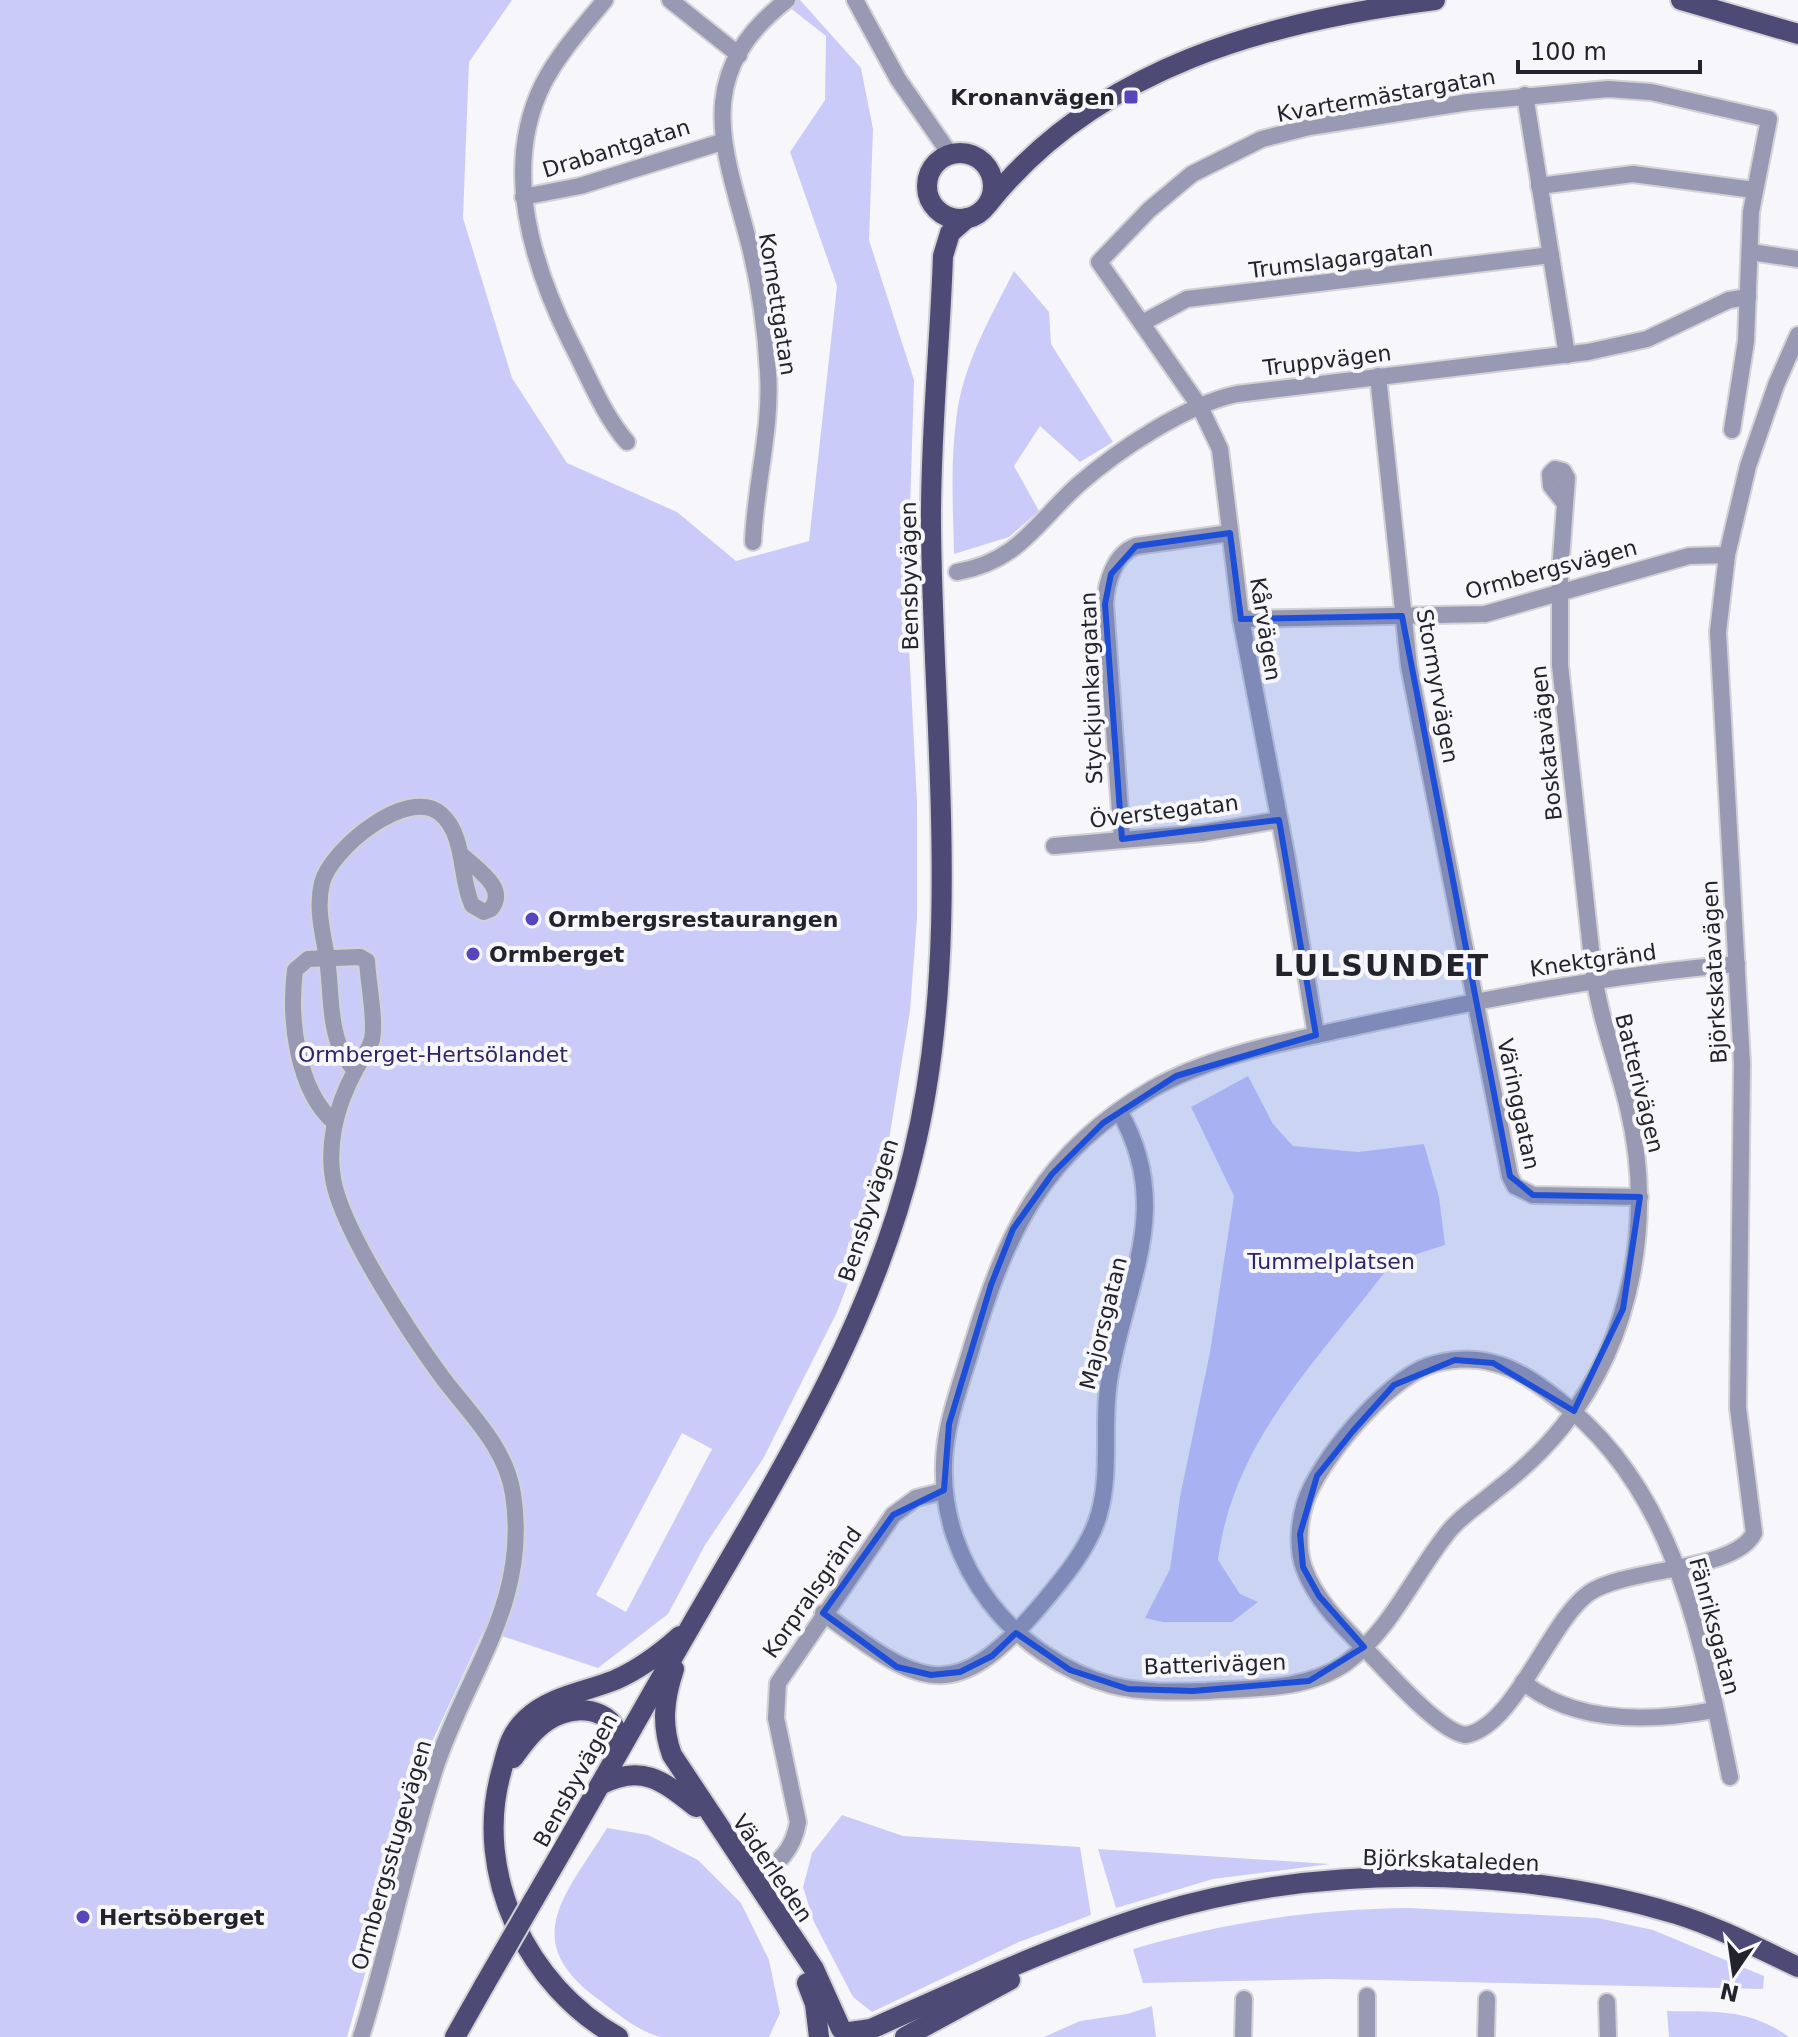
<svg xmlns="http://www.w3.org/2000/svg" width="1798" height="2037" font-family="'DejaVu Sans',sans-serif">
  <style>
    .green { fill: #cbcbf9; fill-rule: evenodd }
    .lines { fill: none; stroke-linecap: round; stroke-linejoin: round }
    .minor-casing { stroke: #d1d1d6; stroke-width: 20 }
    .major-casing { stroke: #d1d1d6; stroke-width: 24 }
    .minor { stroke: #9899b2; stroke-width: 16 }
    .major { stroke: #4d4b76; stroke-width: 20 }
    .major-bridge-casing { stroke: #d1d1d6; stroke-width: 24; stroke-linecap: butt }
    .major-bridge { stroke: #4d4b76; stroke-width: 20 }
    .marked { fill: #1d4ed8; fill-opacity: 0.2; stroke: #1d4ed8; stroke-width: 6; stroke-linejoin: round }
    .poi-dot { fill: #5845bd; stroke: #f7f7fb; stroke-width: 3 }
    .labels { text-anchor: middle; stroke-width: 8; stroke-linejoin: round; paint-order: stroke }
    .street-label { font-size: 22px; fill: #23232b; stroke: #f7f7fb }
    .poi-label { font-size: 22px; font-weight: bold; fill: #23232b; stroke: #f7f7fb; text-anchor: start }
    .park-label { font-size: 22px; fill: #2f2567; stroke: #f7f7fb }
    .district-label { font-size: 30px; font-weight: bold; letter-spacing: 2px; fill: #23232b; stroke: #f7f7fb }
  </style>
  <rect width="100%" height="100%" fill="#f7f7fb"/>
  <g class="green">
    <path d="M 0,0 L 512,0 L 469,62 L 463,218 L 512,378 L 567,463 L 677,512 L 736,561 L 809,541 L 837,286 L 790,152 L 825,100 L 826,36 L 780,0 L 800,0 L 861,68 L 873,129 L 869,240 L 914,380 L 907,608 L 917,802 L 917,918 L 910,1011 L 886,1158 L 866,1236 L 837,1312 L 763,1459 L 705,1545 L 668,1614 L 598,1668 L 484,1630 L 430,1746 L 347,2037 L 0,2037 ZM 682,1433 L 712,1449 L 626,1612 L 596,1595 Z"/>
    <path d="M 1014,271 L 1049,312 L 1051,344 L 1113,442 L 1080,462 L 1040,426 L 1014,466 L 1039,511 L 1009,537 L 954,554 C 953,507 950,460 957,413 C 964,363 991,316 1014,271 Z"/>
    <path d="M 1248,1076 L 1273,1124 L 1293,1146 L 1358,1152 L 1424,1144 L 1439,1197 L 1445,1245 L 1398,1260 L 1385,1272 C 1316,1362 1233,1442 1218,1560 L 1240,1594 L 1258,1602 L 1232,1622 L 1163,1622 L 1145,1618 L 1170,1569 L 1180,1497 L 1210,1352 L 1234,1196 L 1191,1107 Z"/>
    <polygon points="842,1815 903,1836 1080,1847 1091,1915 1019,1942 872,2012 853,1997 814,1922 803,1887 812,1853"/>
    <path d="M 607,1828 L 648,1835 L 698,1860 L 741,1903 L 769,1960 L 780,2013 L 769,2037 L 660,2037 C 636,2030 618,2014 598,1999 C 518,1940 565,1896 607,1828 Z"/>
    <polygon points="1098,1849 1330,1864 1213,1879 1116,1908"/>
    <path d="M 1410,1908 L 1598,1918 L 1653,1930 L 1764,1976 L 1763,1989 L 1329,1979 L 1143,1983 L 1133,1949 C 1225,1922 1314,1909 1410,1908 Z"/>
    <polygon points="1152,2006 1156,2037 1044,2037 1080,2021 1127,2014"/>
    <path d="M 1667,2011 C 1714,2012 1749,2008 1789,2037 L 1669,2037 Z"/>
  </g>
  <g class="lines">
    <defs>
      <g id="minor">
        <path d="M 605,0 C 583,27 559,53 543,84 C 502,167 531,262 570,341 C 588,375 602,413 627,442"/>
        <polyline points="670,0 739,55"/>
        <polyline points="855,0 898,79 950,154"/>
        <polyline points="1525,95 1567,355"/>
        <polyline points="1539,186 1633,174 1754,190"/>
        <polyline points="523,197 580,186 722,142"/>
        <polyline points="1751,252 1798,259"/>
        <polyline points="1142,323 1187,299 1551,255"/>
        <polyline points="1378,376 1409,666 1510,1176 1515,1186 1533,1195 1640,1197"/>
        <path d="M 1563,501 L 1551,486 L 1550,474 L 1555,469 L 1563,471 L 1567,478 L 1560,572 L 1560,665 L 1593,968 C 1599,1017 1617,1061 1628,1108 C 1654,1216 1634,1338 1563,1426 C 1543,1451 1519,1473 1494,1492 C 1479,1505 1461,1516 1449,1531 C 1414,1574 1391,1630 1346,1663 C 1306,1691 1253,1688 1207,1691 C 1175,1692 1142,1693 1111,1685 C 1014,1658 940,1565 944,1463 C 945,1423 961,1384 972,1346 C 1007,1230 1043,1153 1152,1089 C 1213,1054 1290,1041 1358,1026 C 1484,999 1608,975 1737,964"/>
        <path d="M 753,542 C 755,485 772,429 768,372 C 766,332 760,289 751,251 C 726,151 688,77 787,0"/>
        <path d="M 957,572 C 1019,561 1036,523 1078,485 C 1118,450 1185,405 1237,394 L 1588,352 L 1647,339 L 1729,300 L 1748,297"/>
        <polyline points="1241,619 1485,614 1689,556 1727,555"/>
        <path d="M 1122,839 L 1105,604 C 1106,583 1114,554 1136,546 L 1230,533"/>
        <polyline points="1054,846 1202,833 1279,820"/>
        <polyline points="1316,1035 1287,859 1241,619 1220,449 1200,407 1099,262 1149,210 1192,174 1262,139 1309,127 1469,102 1608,89 1651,92 1769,119 1751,212 1746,341 1732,430"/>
        <path d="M 355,1071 C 349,1063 342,1055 339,1045 C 330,1020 331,993 328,967 C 325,938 315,912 322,883 C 330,850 408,785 441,814 C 466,836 459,877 472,905 L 484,912 L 491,909 C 509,887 474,868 460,853"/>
        <path d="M 335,1123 C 296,1090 289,1017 295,970 L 308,959 L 360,957 L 367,961 C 368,982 376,1021 372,1039 C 369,1051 360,1061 355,1071 C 336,1106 325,1148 335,1188 C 349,1240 409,1332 442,1377 C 469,1413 506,1447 513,1494 C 530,1604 466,1673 435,1769 C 406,1857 389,1949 361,2037"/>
        <path d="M 823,1613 C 920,1685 952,1709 1040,1606 C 1062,1580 1090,1547 1099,1514 C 1112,1469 1101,1421 1110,1375 C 1127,1280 1174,1206 1119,1111"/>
        <path d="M 1523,1682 C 1575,1724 1651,1722 1714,1710"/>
        <path d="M 1730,1777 C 1701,1639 1676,1487 1556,1398 C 1538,1384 1516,1368 1493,1363 C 1473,1357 1447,1359 1428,1366 C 1386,1381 1318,1461 1305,1503 C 1299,1522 1297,1549 1304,1568 C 1317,1604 1349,1632 1374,1658 C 1393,1678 1440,1731 1465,1735 C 1514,1728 1550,1620 1589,1593 C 1626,1567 1735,1572 1754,1533 L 1738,1408 L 1742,1063 L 1718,632 L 1727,555 L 1748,466 L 1776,385 L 1798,335"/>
        <path d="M 755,1878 C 779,1863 793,1851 798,1822 L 776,1718 L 778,1683 L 893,1515 L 916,1498 L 944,1491"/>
        <polyline points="1607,2002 1608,2037"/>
        <polyline points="1243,2037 1244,1999"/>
        <polyline points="1367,2037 1367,1996"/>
        <polyline points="1486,2037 1487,1999"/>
      </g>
      <g id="major">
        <polyline points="1681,0 1798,34"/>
        <circle cx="960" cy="186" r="33"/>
        <path d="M 988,204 C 1097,67 1269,21 1435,0"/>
        <path d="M 674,1669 C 664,1699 661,1725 672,1755 L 814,1969 L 841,2029"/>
        <path d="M 513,1758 C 525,1742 535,1727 554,1717 C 584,1701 627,1714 617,1754"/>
        <path d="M 600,1785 C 642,1763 663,1781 696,1807"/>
        <path d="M 533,1901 C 591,1802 646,1703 703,1605 C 787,1461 874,1318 913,1155 C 963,951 933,735 931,527 C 930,437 940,346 943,256 L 950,233 L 967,218"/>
        <polyline points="807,1983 815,2004 819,2037"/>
        <path d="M 850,2032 L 871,2029 C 965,1987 1058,1943 1156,1913 C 1320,1864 1513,1865 1676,1914 C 1718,1927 1758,1948 1798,1967"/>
        <polyline points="455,2037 485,1984"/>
        <path d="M 618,2037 C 527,1986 473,1874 501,1773 C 507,1751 509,1735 526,1719 C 550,1696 585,1692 615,1680 C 638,1670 661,1653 680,1636"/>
        <polyline points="905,2037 1010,1980"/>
      </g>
    </defs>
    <use href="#minor" class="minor-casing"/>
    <use href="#major" class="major-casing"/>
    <use href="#minor" class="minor"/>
    <use href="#major" class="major"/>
    <defs>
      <polyline id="major-bridge" points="485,1984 533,1901"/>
    </defs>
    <use href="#major-bridge" class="major-bridge-casing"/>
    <use href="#major-bridge" class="major-bridge"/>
  </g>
  <path class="marked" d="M 1230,533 L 1241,619 L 1402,616 L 1510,1176 L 1533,1195 L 1640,1197 L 1623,1309 L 1574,1411 L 1493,1363 L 1455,1360 L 1394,1385 L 1353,1431 L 1317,1476 L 1300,1534 L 1303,1567 L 1319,1596 L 1364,1647 L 1309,1681 L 1193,1691 L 1128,1689 L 1070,1670 L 1016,1633 L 992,1656 L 960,1672 L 931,1675 L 897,1667 L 823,1613 L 893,1515 L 944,1490 L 949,1424 L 991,1285 L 1013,1229 L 1052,1174 L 1103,1123 L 1176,1076 L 1316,1035 L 1279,820 L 1122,839 L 1105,604 L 1111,574 L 1136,546 Z"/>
  <g class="poi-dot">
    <rect x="1123" y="89" width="16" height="16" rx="4"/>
    <circle cx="532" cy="919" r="8"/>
    <circle cx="473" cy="954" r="8"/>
    <circle cx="83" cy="1917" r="8"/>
  </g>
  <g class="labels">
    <g class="street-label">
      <text transform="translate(1386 95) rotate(-10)" y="8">Kvartermästargatan</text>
      <text transform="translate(616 148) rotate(-17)" y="8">Drabantgatan</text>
      <text transform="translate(1341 259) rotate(-7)" y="8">Trumslagargatan</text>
      <text transform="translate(778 304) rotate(81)" y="8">Kornettgatan</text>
      <text transform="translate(1327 360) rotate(-7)" y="8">Truppvägen</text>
      <text transform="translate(1551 569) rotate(-15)" y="8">Ormbergsvägen</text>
      <text transform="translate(909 576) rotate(-91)" y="8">Bensbyvägen</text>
      <text transform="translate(1266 629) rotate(81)" y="8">Kårvägen</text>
      <text transform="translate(1438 686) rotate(80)" y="8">Stormyrvägen</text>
      <text transform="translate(1091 688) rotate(-92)" y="8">Styckjunkargatan</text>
      <text transform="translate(1546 743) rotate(-96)" y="8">Boskatavägen</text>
      <text transform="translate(1164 811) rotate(-7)" y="8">Överstegatan</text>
      <text transform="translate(1593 960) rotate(-8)" y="8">Knektgränd</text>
      <text transform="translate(1714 972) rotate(-93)" y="8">Björkskatavägen</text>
      <text transform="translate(1640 1083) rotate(76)" y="8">Batterivägen</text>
      <text transform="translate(1519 1104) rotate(78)" y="8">Väringgatan</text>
      <text transform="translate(868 1210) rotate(-72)" y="8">Bensbyvägen</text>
      <text transform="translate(1103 1323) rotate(-76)" y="8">Majorsgatan</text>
      <text transform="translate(812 1592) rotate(-55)" y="8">Korpralsgränd</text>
      <text transform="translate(1715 1626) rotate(75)" y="8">Fänriksgatan</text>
      <text transform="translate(1215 1664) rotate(-2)" y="8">Batterivägen</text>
      <text transform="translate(575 1780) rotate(-61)" y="8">Bensbyvägen</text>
      <text transform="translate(391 1855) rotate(-74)" y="8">Ormbergsstugevägen</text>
      <text transform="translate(1451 1860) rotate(2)" y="8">Björkskataleden</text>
      <text transform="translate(773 1868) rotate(56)" y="8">Väderleden</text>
    </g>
    <g class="poi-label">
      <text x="1115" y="105" text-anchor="end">Kronanvägen</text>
      <text x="548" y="927">Ormbergsrestaurangen</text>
      <text x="489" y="962">Ormberget</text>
      <text x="99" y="1925">Hertsöberget</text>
    </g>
    <g class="park-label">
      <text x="433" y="1062">Ormberget-Hertsölandet</text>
      <text x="1331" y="1269">Tummelplatsen</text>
    </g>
    <g class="district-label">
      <text x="1382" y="976">LULSUNDET</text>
    </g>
  </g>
  <g transform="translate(1734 1973) rotate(193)" stroke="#f7f7fb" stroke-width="6" paint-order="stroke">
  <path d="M0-6L14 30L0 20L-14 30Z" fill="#23232b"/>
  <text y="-12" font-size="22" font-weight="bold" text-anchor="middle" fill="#23232b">N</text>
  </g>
  <path d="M1518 60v12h182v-12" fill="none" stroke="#23232b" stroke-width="4"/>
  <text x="1530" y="60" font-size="24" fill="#23232b" stroke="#f7f7fb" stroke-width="6" paint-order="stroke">100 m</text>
</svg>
